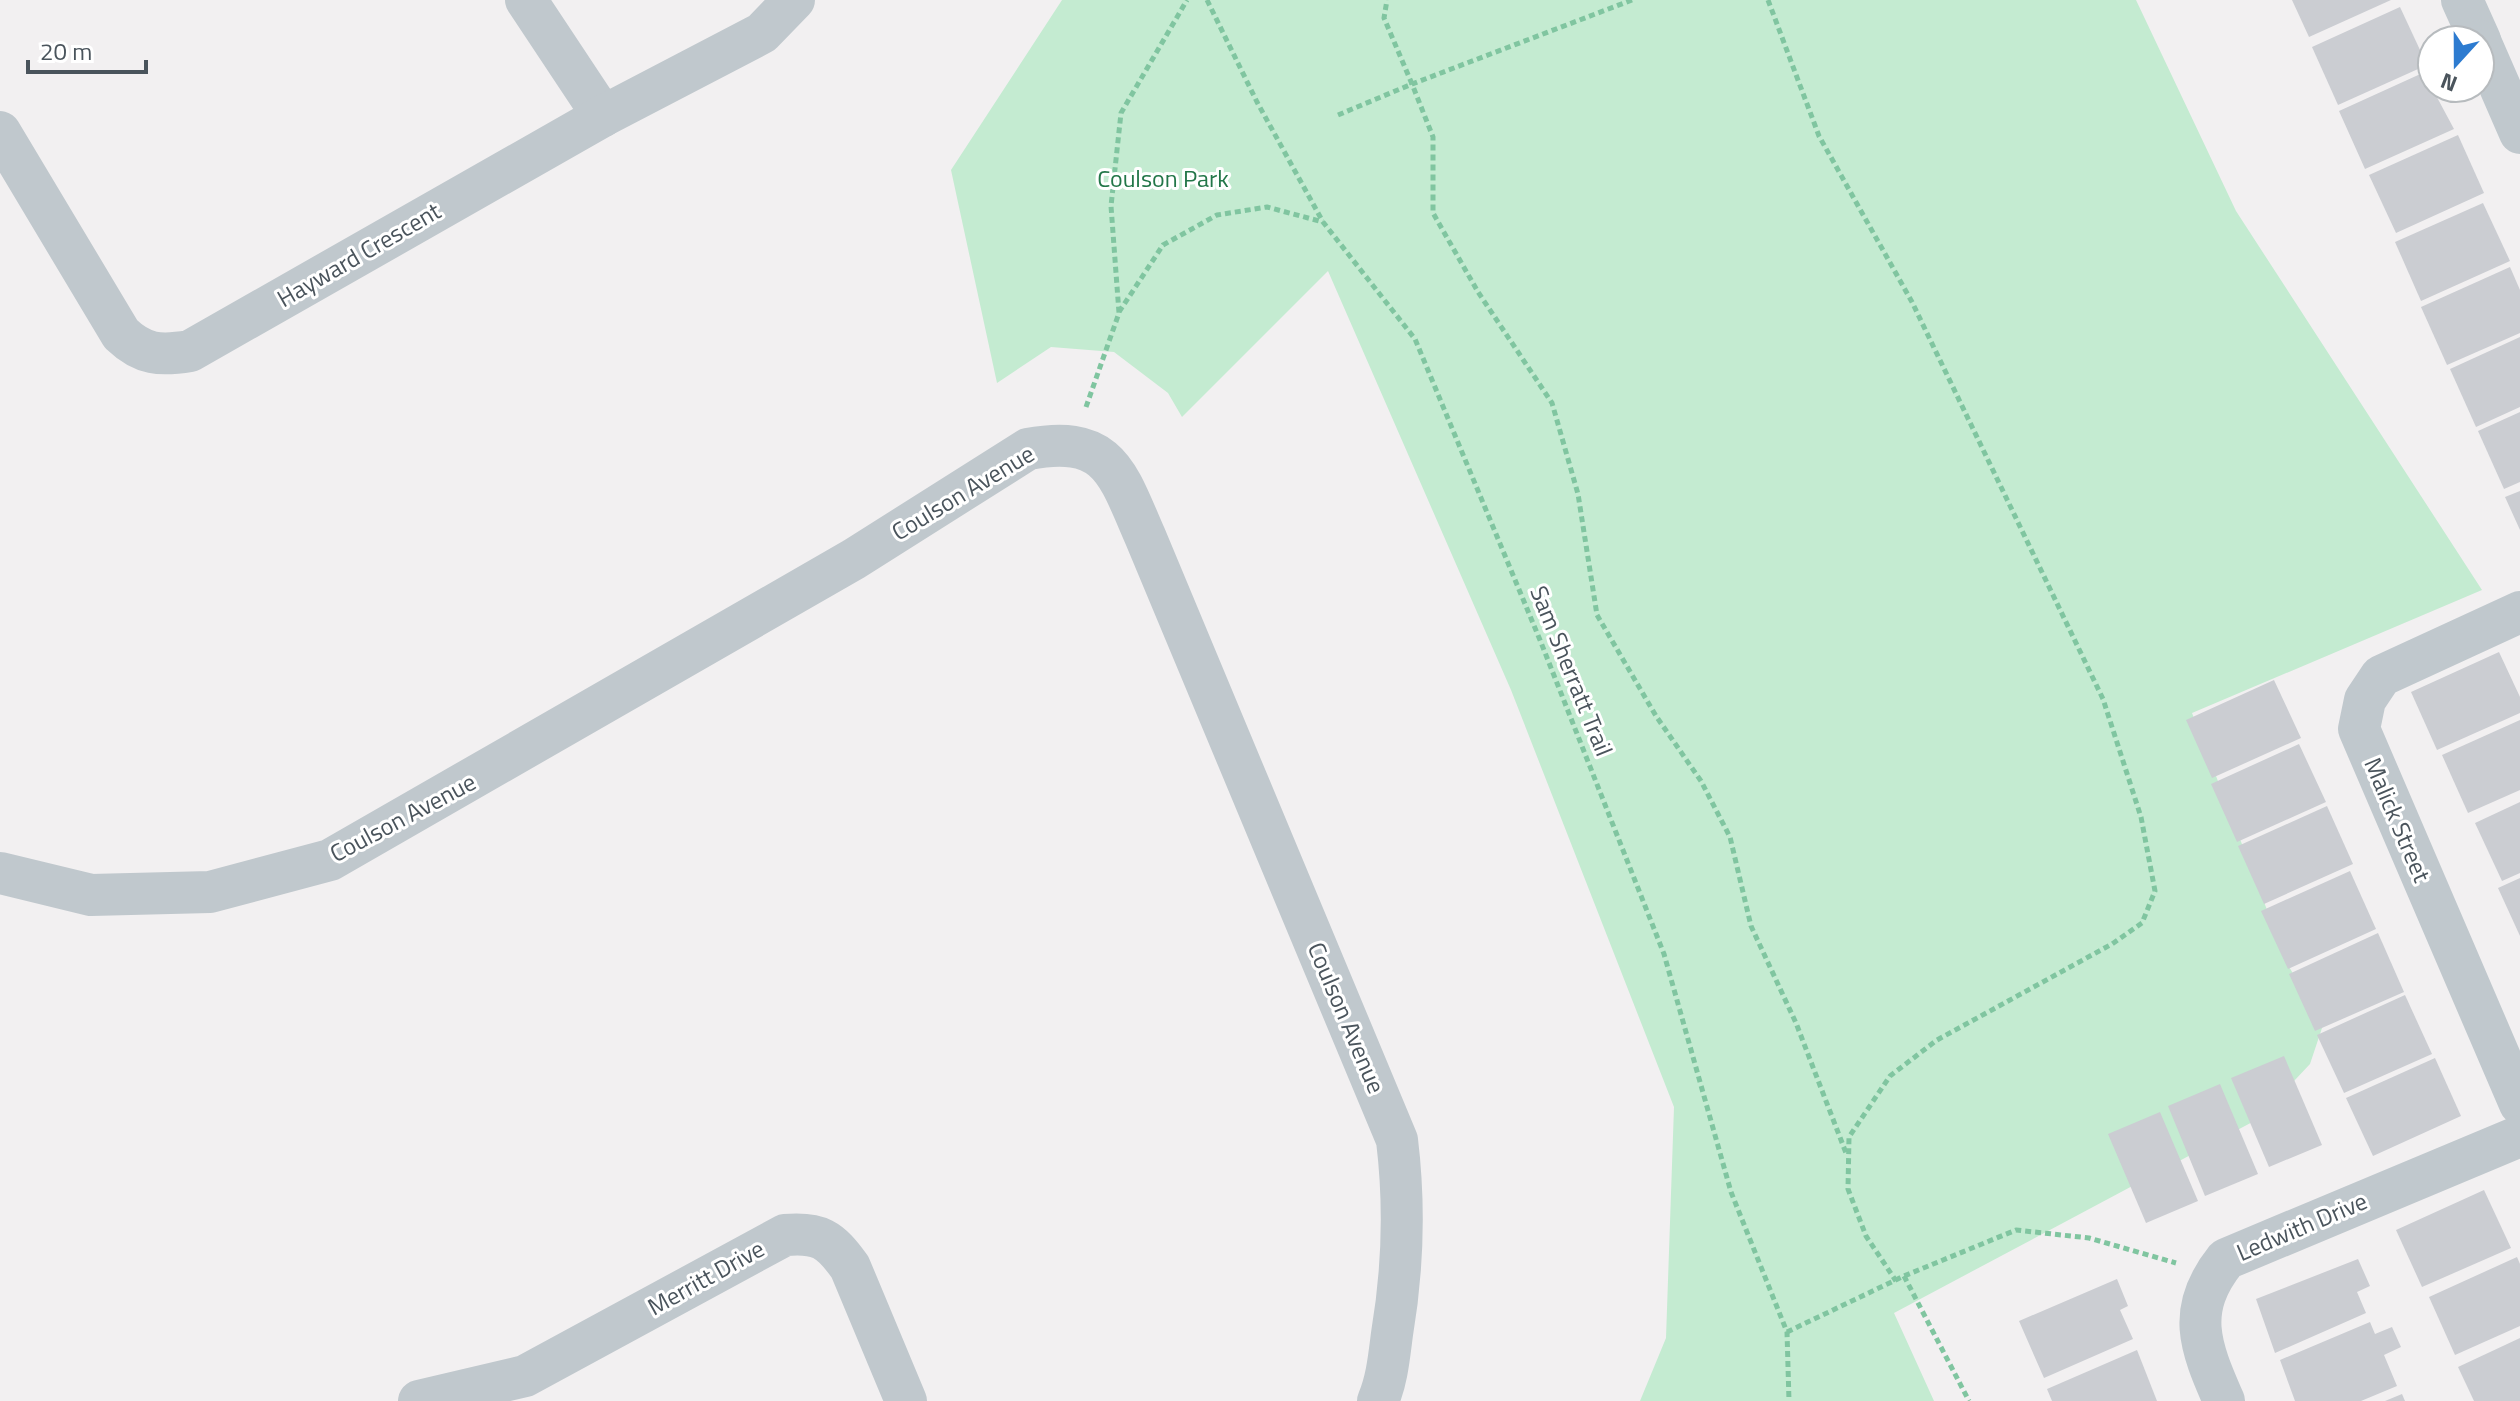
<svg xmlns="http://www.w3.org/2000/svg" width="2520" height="1401" font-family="'Titillium Web',sans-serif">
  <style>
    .green { fill: #c4ebd1 }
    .building { fill: #cbcdd2 }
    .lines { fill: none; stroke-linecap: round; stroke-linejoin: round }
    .path { stroke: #80c5a0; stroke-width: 5; stroke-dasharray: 6 4; stroke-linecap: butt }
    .minor { stroke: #c0c8cd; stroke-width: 42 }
    .labels { text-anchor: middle; stroke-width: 6; stroke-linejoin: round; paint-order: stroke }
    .park-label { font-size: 24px; fill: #227648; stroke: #fff }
    .street-label { font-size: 24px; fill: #4a545c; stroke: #fff }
  </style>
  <rect width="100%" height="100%" fill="#f2f0f1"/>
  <polygon class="green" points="1062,0 2136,0 2236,211 2482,590 2192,713 2288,965 2323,1025 2310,1064 2258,1119 1894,1313 1934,1401 1640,1401 1666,1338 1674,1107 1511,690 1328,271 1182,417 1168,393 1114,352 1051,347 997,383 951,170"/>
  <g class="building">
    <polygon points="2292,0 2391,0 2309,37"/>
    <polygon points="2400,7 2427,65 2338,105 2312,47"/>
    <polygon points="2427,71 2432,88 2454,129 2365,169 2339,111"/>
    <polygon points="2458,135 2484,193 2396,233 2369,175"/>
    <polygon points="2483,203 2510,261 2421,301 2395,242"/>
    <polygon points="2510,267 2520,290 2520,333 2447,365 2421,307"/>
    <polygon points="2520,337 2520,407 2476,427 2450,369"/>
    <polygon points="2520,412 2520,482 2504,489 2478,431"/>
    <polygon points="2520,491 2520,530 2505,497"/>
    <polygon points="2499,652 2520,697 2520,713 2437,750 2411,692"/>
    <polygon points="2274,680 2301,738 2212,778 2186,720"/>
    <polygon points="2520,720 2520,790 2468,813 2442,755"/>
    <polygon points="2299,744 2326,802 2237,842 2211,784"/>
    <polygon points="2520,802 2520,873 2502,881 2475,823"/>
    <polygon points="2327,806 2353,864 2264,904 2238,846"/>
    <polygon points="2350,871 2376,929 2288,969 2261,911"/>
    <polygon points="2520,878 2520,936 2498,888"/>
    <polygon points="2378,933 2404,992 2315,1031 2289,974"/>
    <polygon points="2405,995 2432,1054 2344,1093 2317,1035"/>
    <polygon points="2284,1056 2322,1145 2269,1167 2231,1078"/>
    <polygon points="2435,1058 2461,1116 2373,1156 2346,1098"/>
    <polygon points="2220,1084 2258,1174 2205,1196 2168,1106"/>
    <polygon points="2160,1112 2198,1201 2146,1223 2108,1134"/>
    <polygon points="2484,1190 2511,1248 2422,1287 2396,1230"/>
    <polygon points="2517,1257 2520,1264 2520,1326 2455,1355 2429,1297"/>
    <polygon points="2358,1259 2370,1286 2357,1292 2366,1313 2275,1353 2256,1299"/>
    <polygon points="2117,1279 2128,1306 2120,1310 2133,1339 2044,1378 2019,1321"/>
    <polygon points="2370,1322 2375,1334 2392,1327 2401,1347 2384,1355 2397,1386 2361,1401 2295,1401 2280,1360"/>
    <polygon points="2520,1338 2520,1401 2474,1401 2458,1367"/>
    <polygon points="2137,1350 2157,1401 2052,1401 2047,1389"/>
    <polygon points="2402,1394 2405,1401 2385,1401"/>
  </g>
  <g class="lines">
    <g class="path">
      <polyline points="1207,0 1257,102 1323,222 1415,339 1540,640 1664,954 1731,1192 1787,1332 1789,1401"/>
      <polyline points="1632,0 1412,84 1433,137 1433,213 1478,292 1552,403 1578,494 1597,615 1656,716 1701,781 1730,837 1751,926 1796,1023 1846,1153"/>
      <polyline points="1768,0 1819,136 1912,302 2103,699 2141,817 2155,891 2142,923 2112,944 1937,1040 1890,1076 1849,1137 1848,1189 1866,1236 1896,1281"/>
      <polyline points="1338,115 1412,84 1384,18 1387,0"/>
      <polyline points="1119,312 1163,245 1217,215 1267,207 1323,222"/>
      <polyline points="1086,407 1119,313 1111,206 1121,113 1187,0"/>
      <polyline points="1904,1276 1969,1401"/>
      <polyline points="1787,1332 1904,1276 2016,1230 2089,1238 2176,1263"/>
    </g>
    <g class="minor">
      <polyline points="526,0 603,116"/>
      <polyline points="2462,0 2480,40"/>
      <polyline points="2480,41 2520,133"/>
      <path d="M 0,132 L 121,334 C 143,355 160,356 190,351 L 603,116 L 762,33 L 794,0"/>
      <polyline points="2520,612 2381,676 2365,700 2359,729 2520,1104"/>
      <path d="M 0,873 L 91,895 L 210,892 L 330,860 L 854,559 L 1028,449 C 1109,434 1117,472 1145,536 L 1397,1140 C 1405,1206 1403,1269 1392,1334 C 1389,1357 1387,1380 1378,1401"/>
      <path d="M 419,1401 L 525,1376 L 785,1235 C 819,1232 830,1239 850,1267 L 906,1401"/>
      <path d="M 2224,1401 C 2200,1346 2185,1310 2226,1259 L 2520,1136"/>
    </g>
  </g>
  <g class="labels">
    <g class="park-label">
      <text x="1163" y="187">Coulson Park</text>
    </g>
    <g class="street-label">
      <text transform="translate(359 255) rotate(-30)" y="8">Hayward Crescent</text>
      <text transform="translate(963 493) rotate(-31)" y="8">Coulson Avenue</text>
      <text transform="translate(1571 671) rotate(68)" y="8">Sam Sherratt Trail</text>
      <text transform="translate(403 818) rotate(-28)" y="8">Coulson Avenue</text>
      <text transform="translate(2397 820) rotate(67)" y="8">Malick Street</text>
      <text transform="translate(1346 1018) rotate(67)" y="8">Coulson Avenue</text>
      <text transform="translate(2302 1227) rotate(-23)" y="8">Ledwith Drive</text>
      <text transform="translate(706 1278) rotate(-29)" y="8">Merritt Drive</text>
    </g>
  </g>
  <g transform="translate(2456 64) rotate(201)"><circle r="38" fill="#ffffff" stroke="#b7bbbe" stroke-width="2"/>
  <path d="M0-6L14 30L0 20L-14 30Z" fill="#2d7bd0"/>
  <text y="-12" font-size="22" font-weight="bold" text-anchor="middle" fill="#4a545c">N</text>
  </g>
  <path d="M28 60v12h118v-12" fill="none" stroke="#4a545c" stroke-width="4"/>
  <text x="40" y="60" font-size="24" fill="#4a545c" stroke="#ffffff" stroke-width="6" paint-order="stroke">20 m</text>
</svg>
